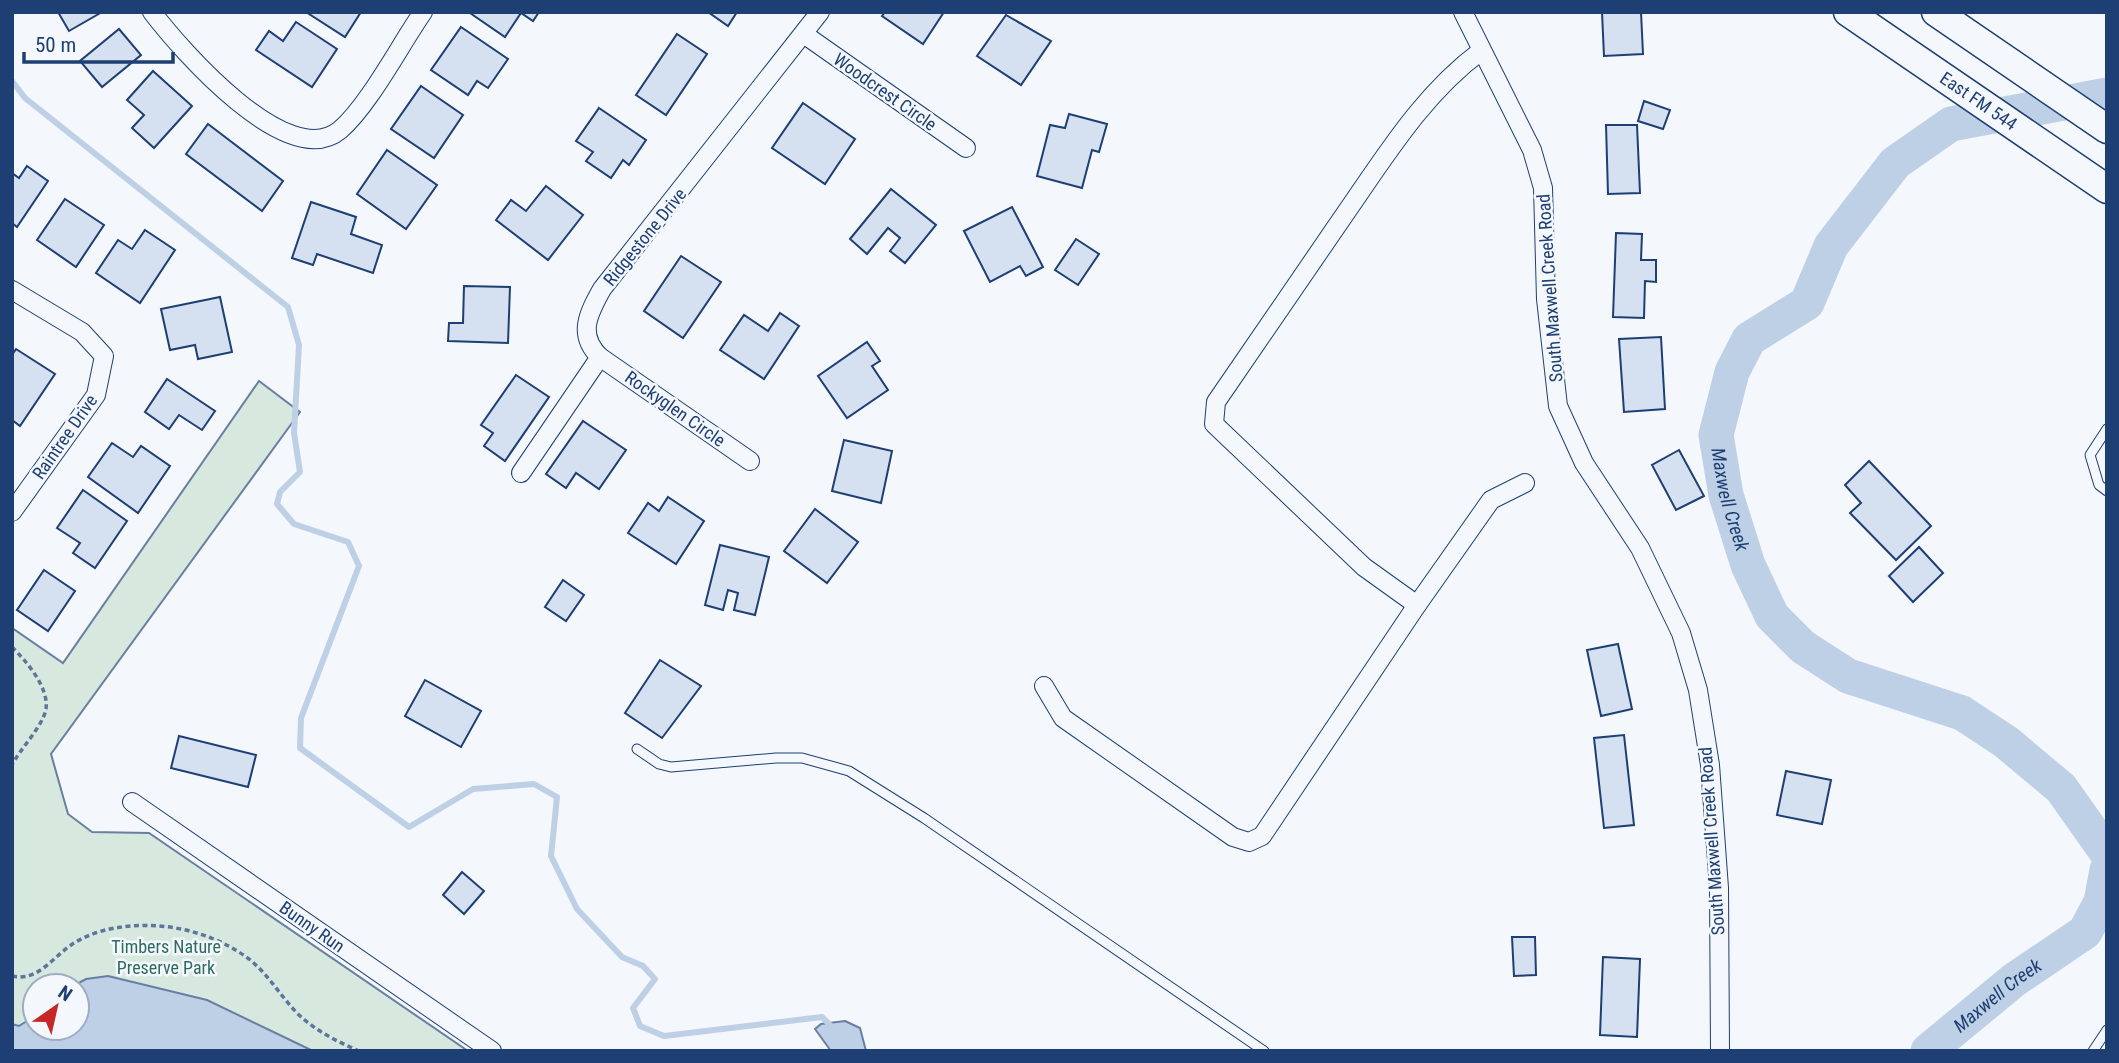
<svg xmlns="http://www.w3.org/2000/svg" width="2119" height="1063" font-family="'Roboto Condensed',sans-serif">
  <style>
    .green { fill: #d7e8df; stroke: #687fa3; stroke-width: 2; fill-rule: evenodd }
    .water { fill: #bed0e5; stroke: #687fa3; stroke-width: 2 }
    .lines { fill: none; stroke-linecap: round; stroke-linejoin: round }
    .stream { stroke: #bed0e5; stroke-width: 6 }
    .river { stroke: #bed0e5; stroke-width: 35 }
    .building { fill: #d5e0f0; stroke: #1d3f73; stroke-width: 2 }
    .service-casing { stroke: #1d3f73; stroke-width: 11 }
    .minor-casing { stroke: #1d3f73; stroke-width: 20 }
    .primary-casing { stroke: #1d3f73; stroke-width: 31 }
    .path { stroke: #5e769c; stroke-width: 3.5; stroke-dasharray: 5 3.5; stroke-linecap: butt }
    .service { stroke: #f4f7fb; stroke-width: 9 }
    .minor { stroke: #f4f7fb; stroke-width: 18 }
    .primary { stroke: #f4f7fb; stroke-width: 28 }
    .labels { text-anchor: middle; stroke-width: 5; stroke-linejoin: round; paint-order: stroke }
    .street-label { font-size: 18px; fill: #1d3f73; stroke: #f4f7fb }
    .park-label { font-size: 18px; fill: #2c6c60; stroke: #f4f7fb }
    .water-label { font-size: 19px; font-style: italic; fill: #1d3f73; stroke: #f4f7fb }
  </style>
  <rect width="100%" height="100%" fill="#f4f7fb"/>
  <path class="green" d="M 259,381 L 300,412 L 51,754 L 68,814 L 92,832 L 149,833 L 468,1051 L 12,1051 L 12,628 L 63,663 ZM 35,986 L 77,986 L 77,1028 L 35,1028 Z"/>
  <g class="water">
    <polygon points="108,976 207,1000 313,1051 12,1051 12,1024 19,1026 35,1016 35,1028 77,1028 77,986 73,986 86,979"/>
    <polygon points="845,1021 860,1028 866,1051 831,1051 815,1029 821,1024"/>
  </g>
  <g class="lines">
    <polyline class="stream" points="12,81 25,98 288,307 299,345 294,433 300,472 280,492 277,504 294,524 348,542 359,566 301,718 300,748 409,827 473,789 534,784 557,797 551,856 577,909 622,957 643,966 655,979 633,1008 640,1026 664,1036 822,1017 832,1027"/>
    <g class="river">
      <path id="s1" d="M 2107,95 L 1951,124 L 1895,163 L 1831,246 L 1807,303 L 1749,339 L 1732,372 L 1716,435 L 1726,495 L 1748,565 L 1772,616 L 1803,647 L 1848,676 L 1962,713 L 2006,742 L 2061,788 L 2107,853"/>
      <path id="s2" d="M 1928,1051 L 2014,980 L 2085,932 L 2101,902 L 2107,870"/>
    </g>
  </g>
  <g class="building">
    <polygon points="58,12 102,12 69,31"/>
    <polygon points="306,12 361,12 345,37"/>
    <polygon points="539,12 533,21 521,13 505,37 470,13"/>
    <polygon points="708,12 737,12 728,26"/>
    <polygon points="885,12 944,12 923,44 882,16"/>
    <polygon points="1602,12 1641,12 1643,54 1604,56"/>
    <polygon points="1006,15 1051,41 1021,85 977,56"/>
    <polygon points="296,22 337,49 312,87 256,50 269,31 283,41"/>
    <polygon points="461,27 508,59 488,88 477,81 468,95 431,70"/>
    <polygon points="119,29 141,55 102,87 80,61"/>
    <polygon points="677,34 707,54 666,115 636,95"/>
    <polygon points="153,71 192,106 154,148 132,128 144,115 127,100"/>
    <polygon points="421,86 463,115 434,158 391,129"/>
    <polygon points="1644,101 1670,110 1663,129 1638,121"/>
    <polygon points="803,103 855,139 825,184 772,148"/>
    <polygon points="599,108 646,140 629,165 623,160 611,178 586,161 593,152 576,141"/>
    <polygon points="1069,114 1107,124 1099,152 1092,150 1082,188 1037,176 1050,125 1065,128"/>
    <polygon points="208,124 283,181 262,211 186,154"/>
    <polygon points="1606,125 1637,125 1640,193 1608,194"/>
    <polygon points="387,150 437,185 406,229 357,194"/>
    <polygon points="27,166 48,181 17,227 12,223 12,173 19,178"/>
    <polygon points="546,186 583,215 548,260 496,220 511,200 526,211"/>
    <polygon points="891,189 936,225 905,263 890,251 900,238 888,228 867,254 850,239"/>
    <polygon points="65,199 104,225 76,267 37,240"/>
    <polygon points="311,202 356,217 351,234 382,245 373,273 317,254 313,265 292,258"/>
    <polygon points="1012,207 1043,267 1026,276 1020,266 990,282 964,231"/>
    <polygon points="145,230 175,250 140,303 96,273 118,240 132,249"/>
    <polygon points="1616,233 1642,234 1641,260 1656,260 1656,282 1645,281 1644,318 1613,317"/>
    <polygon points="1076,239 1099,254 1078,285 1055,270"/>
    <polygon points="681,256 721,282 683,338 644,311"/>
    <polygon points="464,286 510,287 508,343 448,341 449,323 463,323"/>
    <polygon points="220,297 232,352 198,359 195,345 170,350 161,309"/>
    <polygon points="780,313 799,326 764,379 720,350 744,315 768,331"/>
    <polygon points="1661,337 1665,409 1624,412 1619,339"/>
    <polygon points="867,342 880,361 872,366 888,390 847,418 818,376"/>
    <polygon points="16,349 55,374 20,426 12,420 12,355"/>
    <polygon points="516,375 549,397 505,461 484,446 493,433 481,425"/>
    <polygon points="167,379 215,411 202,430 179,415 169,429 145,412"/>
    <polygon points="583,421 626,450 599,489 576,473 566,488 546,474"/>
    <polygon points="844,440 892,451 881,503 832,491"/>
    <polygon points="112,443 133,457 141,446 170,466 138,513 88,477"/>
    <polygon points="1679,450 1704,496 1676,510 1652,465"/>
    <polygon points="1869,461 1931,526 1896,560 1850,513 1861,503 1845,485"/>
    <polygon points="83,490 127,521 95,568 73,553 80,543 57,528"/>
    <polygon points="668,497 704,521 676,564 628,533 648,503 659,511"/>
    <polygon points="815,509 858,542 827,583 784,551"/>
    <polygon points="720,545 769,557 755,615 734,610 738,593 728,590 723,610 705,605"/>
    <polygon points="1919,547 1943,573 1913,602 1889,576"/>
    <polygon points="44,570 75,591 48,631 17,610"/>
    <polygon points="563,580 584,595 566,621 545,607"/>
    <polygon points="1618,644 1632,709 1601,716 1587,650"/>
    <polygon points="660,660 701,686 662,738 625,713"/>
    <polygon points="425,680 481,711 461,747 405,716"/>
    <polygon points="1624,735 1634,825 1604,828 1594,738"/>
    <polygon points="179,736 256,755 248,787 171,768"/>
    <polygon points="1786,771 1831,780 1822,824 1777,815"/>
    <polygon points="462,872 484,891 464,914 443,895"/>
    <polygon points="1512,937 1535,937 1536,975 1514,976"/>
    <polygon points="1603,957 1640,959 1637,1037 1600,1035"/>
  </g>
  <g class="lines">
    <defs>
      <g id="service">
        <polyline points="2107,429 2090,455 2099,485 2107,491"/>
        <polyline points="637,749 659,764 671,767 776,758 802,758 849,771 924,818 1264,1051"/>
        <polyline points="2093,1051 2107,1030"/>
      </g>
      <g id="minor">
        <path d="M 152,12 C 181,50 288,173 340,130 C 369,105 400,45 423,12"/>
        <polyline points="1463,12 1532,150 1543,188 1546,299 1558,406 1584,463 1640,548 1681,633 1698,690 1710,765 1719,888 1720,1051"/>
        <polyline points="805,35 966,148"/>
        <path d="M 1481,51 C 1423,94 1386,155 1345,214 C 1302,276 1259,339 1216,402 L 1214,424 L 1364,567 L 1417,605 L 1491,500 L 1525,483"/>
        <polyline points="12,290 82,332 104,356 96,395 12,512"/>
        <path d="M 750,461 L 600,357 C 577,335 588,314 602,289 L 820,12"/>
        <polyline points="521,473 600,357"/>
        <polyline points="1044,686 1063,718 1233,837 1249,842 1262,836 1417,605"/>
        <polyline points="132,802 492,1051"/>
      </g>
      <g id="primary">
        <path id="s3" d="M 1848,12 L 2107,189"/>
        <polyline points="1936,12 2107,129"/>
      </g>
    </defs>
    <use href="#service" class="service-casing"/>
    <use href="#minor" class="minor-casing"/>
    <use href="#primary" class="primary-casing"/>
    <g class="path">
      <path d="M 12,647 C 26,661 49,687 46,709 C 43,726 20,749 12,765"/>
      <path d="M 12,976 C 38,982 53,957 71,945 C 86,935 104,929 122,927 C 165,921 213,932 249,959 C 269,975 281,997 299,1015 C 316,1031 338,1042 359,1051"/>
    </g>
    <use href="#service" class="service"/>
    <use href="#minor" class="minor"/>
    <use href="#primary" class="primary"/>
  </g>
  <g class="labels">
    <g class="street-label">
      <text transform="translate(885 92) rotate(35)" y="6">Woodcrest Circle</text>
      <text dy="6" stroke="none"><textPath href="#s3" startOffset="158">East FM 544</textPath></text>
      <text transform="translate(645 237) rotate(-51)" y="6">Ridgestone Drive</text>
      <text transform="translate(1550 288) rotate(-94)" y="6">South Maxwell Creek Road</text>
      <text transform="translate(675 409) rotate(35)" y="6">Rockyglen Circle</text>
      <text transform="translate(65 437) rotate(-55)" y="6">Raintree Drive</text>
      <text transform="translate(1712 841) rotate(-94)" y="6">South Maxwell Creek Road</text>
      <text transform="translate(312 927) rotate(35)" y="6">Bunny Run</text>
    </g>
    <g class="park-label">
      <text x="166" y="953">Timbers Nature<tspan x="166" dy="21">Preserve Park</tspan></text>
    </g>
    <g class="water-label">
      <text dy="7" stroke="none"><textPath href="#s1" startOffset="630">Maxwell Creek</textPath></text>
      <text dy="7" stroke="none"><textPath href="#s2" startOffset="89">Maxwell Creek</textPath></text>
    </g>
  </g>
  <rect width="2119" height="1063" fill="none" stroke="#1d3f73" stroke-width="28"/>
  <g transform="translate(56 1007) rotate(34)"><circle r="33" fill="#f4f7fb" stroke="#9eadc5" stroke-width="2"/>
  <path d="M0-5L12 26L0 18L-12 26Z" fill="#c62828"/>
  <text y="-10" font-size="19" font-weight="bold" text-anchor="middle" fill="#1d3f73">N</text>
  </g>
  <path d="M24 52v10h149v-10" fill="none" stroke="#1d3f73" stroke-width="3.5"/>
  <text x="35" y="52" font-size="21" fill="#1d3f73" stroke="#f4f7fb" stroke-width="5" paint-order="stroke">50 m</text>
</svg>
